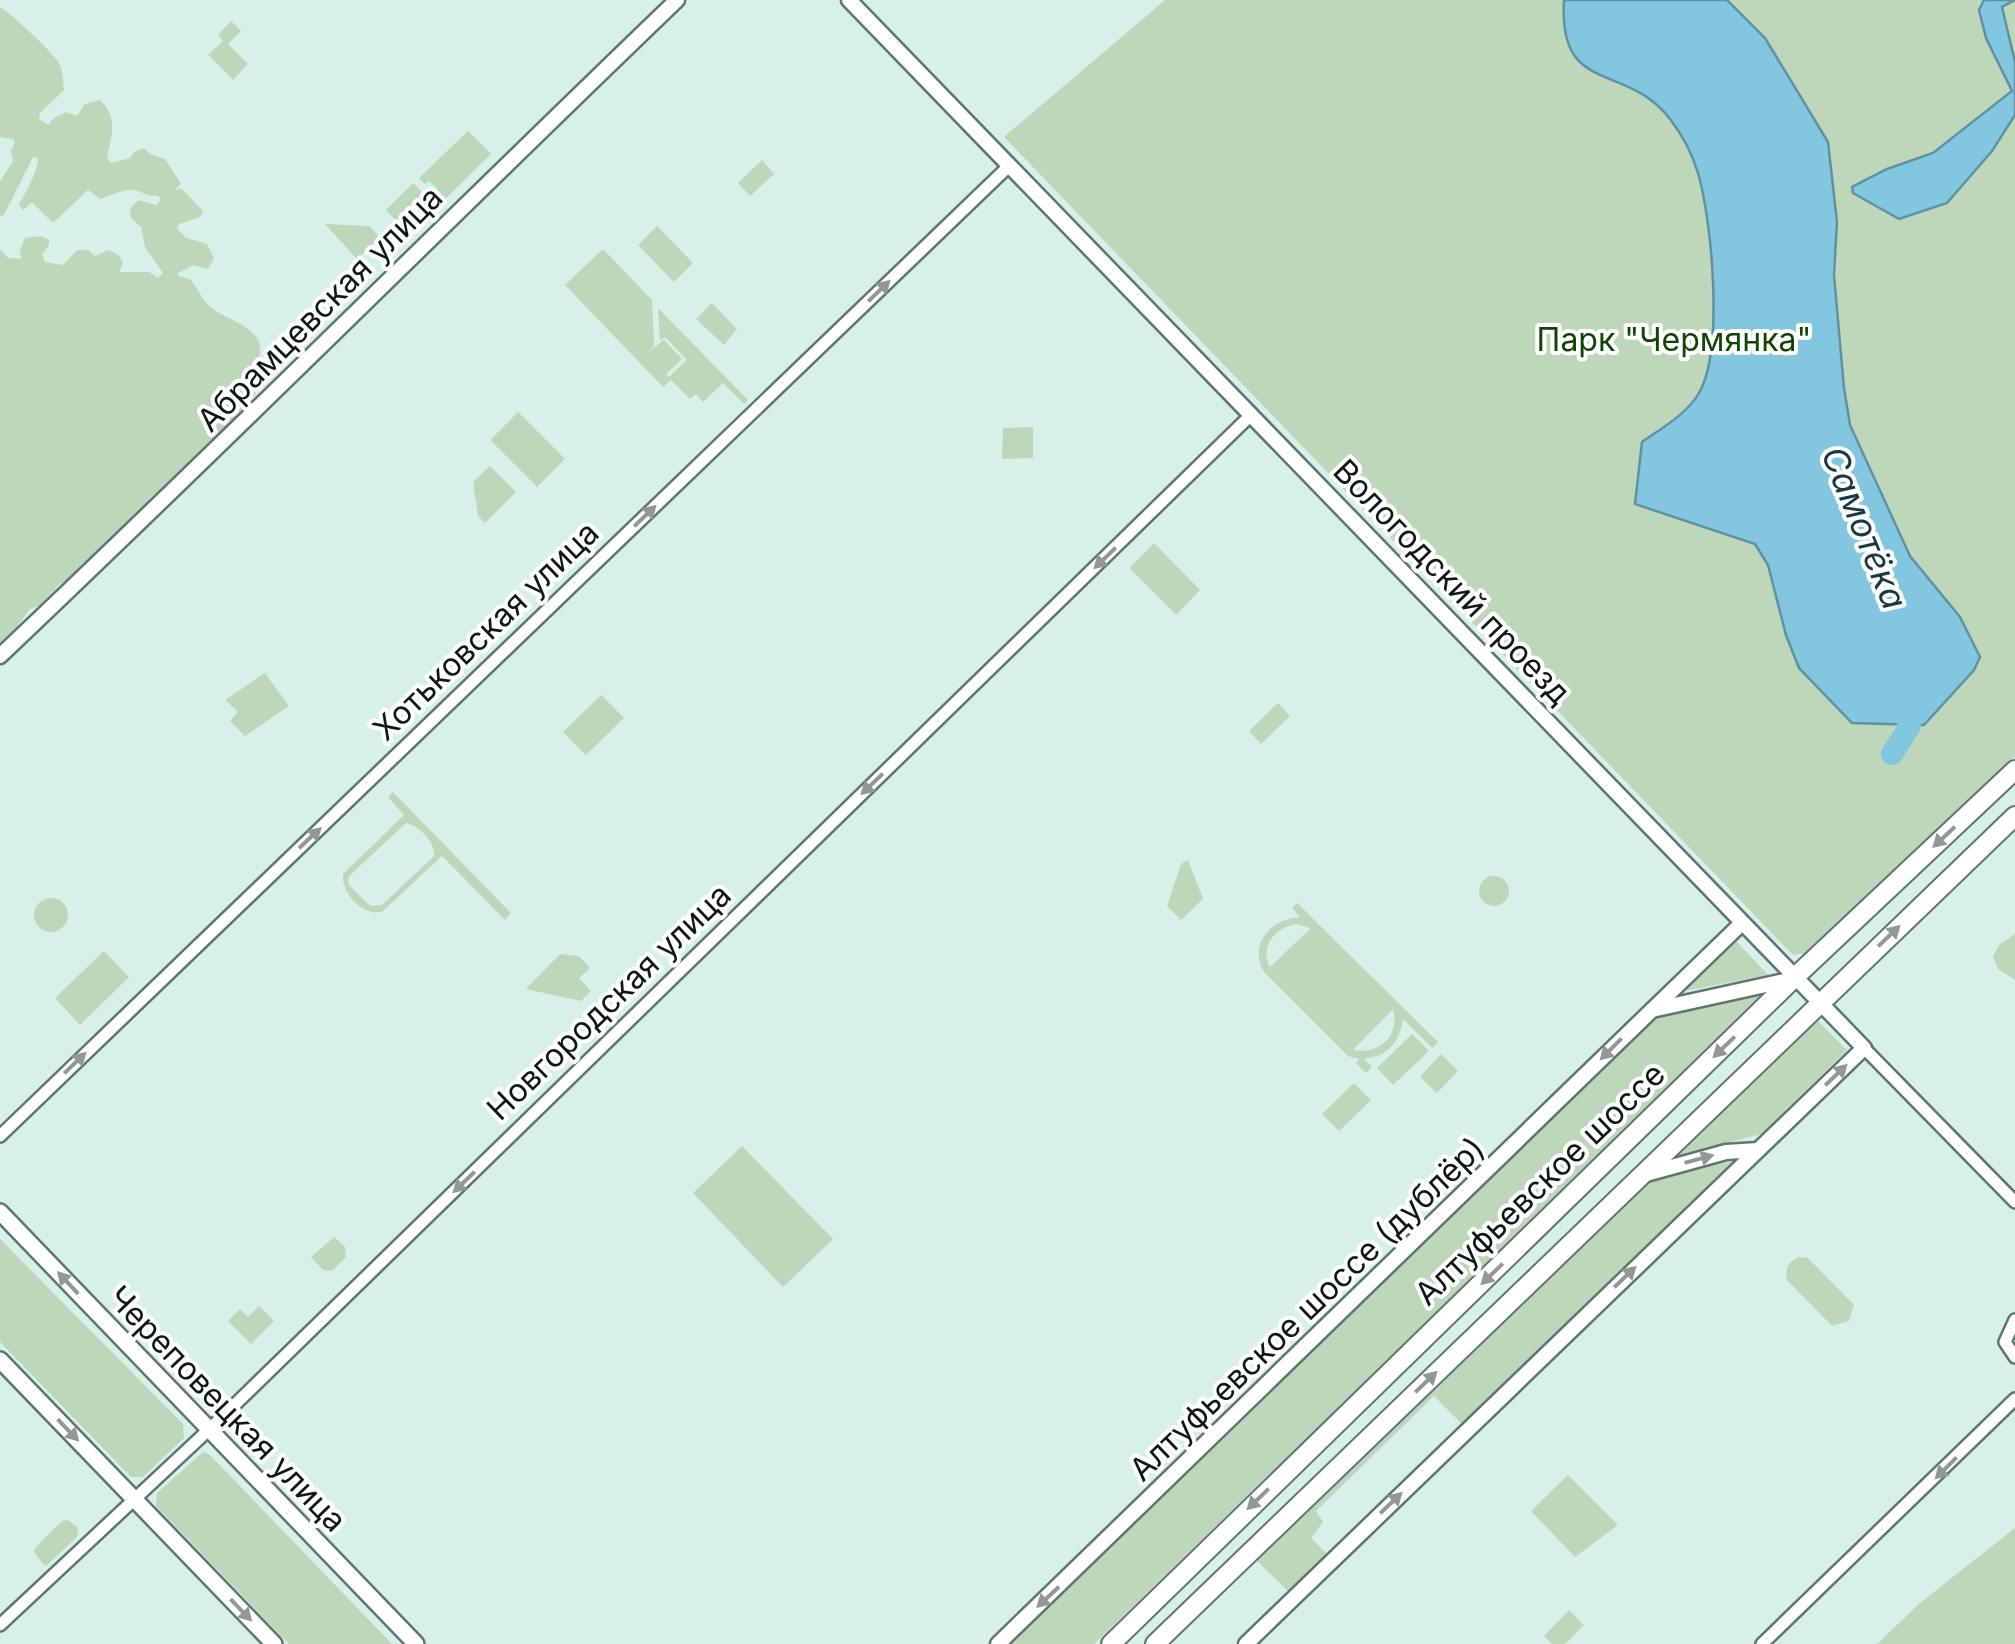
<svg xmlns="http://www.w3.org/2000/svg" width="2015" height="1644" font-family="Inter,sans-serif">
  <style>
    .green { fill: #bed7ba; fill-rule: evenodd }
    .water { fill: #82c6df; stroke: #6092a3; stroke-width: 2.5 }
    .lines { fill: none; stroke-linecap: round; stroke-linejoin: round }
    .river { stroke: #82c6df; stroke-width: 22 }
    .minor-casing { stroke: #5f7571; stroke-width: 16 }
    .tertiary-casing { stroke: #5f7571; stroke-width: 19 }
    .secondary-casing { stroke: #5f7571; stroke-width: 20 }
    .primary-casing { stroke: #5f7571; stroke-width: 22 }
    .minor { stroke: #fff; stroke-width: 11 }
    .tertiary { stroke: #fff; stroke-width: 14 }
    .secondary { stroke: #fff; stroke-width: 15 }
    .primary { stroke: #fff; stroke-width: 18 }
    .oneway { fill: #939796 }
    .labels { text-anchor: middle; stroke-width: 8; stroke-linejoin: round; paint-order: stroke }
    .street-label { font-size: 32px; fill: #0f1816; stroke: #fff }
    .park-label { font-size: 32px; fill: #114504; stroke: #fff }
    .water-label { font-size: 35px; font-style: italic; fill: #183944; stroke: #fff }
  </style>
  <rect width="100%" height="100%" fill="#d7f0ea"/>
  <g class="green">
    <polygon points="1165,0 2015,0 2015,757 1806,953 1793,955 1004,137"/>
    <path d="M 0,7 C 14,16 53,52 60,65 C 63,73 63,82 64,90 L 40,113 L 39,119 L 48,125 L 54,118 L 66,112 L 77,116 L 85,104 L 100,100 C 119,118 111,136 107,158 L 111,163 L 130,158 L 134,152 L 144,148 L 150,154 L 165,159 L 181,184 L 175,190 L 182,189 L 203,211 L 200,217 L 179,224 L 177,228 L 186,238 L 207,244 L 214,258 L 208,269 L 193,265 L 178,273 L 178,276 L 190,279 C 199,289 202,302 214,310 C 225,318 260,328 260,348 C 260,368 249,370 256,394 L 216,439 L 151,498 C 145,509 91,560 81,564 L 78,574 L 60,584 L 39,606 L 30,609 L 8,639 L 0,644 L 0,249 L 8,258 L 21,259 L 20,250 L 25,238 L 41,236 L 49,240 L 49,245 L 42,254 L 45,262 L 63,265 L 77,250 L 88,250 L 95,256 L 109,250 L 119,255 L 123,263 L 119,272 L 149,272 L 158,278 L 163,273 L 145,247 L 141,227 L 131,218 L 130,208 L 138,200 L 156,205 L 161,200 L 158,196 C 146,197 143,191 132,190 C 122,189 110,196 100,199 L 88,190 L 53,223 L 32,202 L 23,210 L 19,205 C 25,194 38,171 38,158 L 33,157 L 4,215 L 0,216 L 0,181 L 13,161 L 11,151 L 15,142 L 13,139 L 0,137 Z"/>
    <polygon points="231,21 241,31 228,44 248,64 233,80 208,55 223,41 218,35"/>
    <polygon points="468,131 491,154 441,203 432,194 437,188 429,181 425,184 419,178"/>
    <polygon points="762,160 774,174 750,196 738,183"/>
    <polygon points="413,183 437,207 409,234 386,210"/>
    <polygon points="325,224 369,226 380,237 357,259"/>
    <polygon points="657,226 693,263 674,282 638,245"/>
    <polygon points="603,249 652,300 654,346 646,354 664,340 682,359 666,374 669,377 687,360 665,337 660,341 658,308 748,400 744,404 723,383 703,402 696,394 690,399 671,380 663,387 565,285"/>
    <polygon points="712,303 737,329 724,345 696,319"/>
    <polygon points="518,412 565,459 537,487 490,440"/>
    <polygon points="1033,427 1033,458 1002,459 1003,428"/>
    <polygon points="490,466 516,492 485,523 478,516 473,482"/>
    <polygon points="1154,543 1200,590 1176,615 1129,568"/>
    <polygon points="265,673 289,706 245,736 230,721 238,712 225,700"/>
    <polygon points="601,695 624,718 586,755 563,732"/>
    <polygon points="1278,703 1290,716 1261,744 1249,731"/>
    <path d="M 393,792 L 511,913 L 505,920 L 442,856 L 382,912 C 362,916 341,893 343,874 L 404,815 L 388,797 ZM 406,823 C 420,827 435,841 434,856 L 382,905 L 370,906 L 349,885 L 348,877 Z"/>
    <polygon points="1188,860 1203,899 1181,920 1167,906 1181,864"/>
    <circle cx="1494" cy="891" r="15"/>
    <circle cx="51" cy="915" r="17"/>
    <path d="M 1297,903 L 1438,1042 L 1432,1048 L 1403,1019 C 1400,1042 1388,1056 1364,1059 L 1372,1067 L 1366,1073 L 1356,1063 L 1359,1059 L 1348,1056 L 1264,972 C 1248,944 1271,919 1300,917 L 1292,908 ZM 1296,924 L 1311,928 L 1270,967 C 1259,946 1275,928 1296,924 ZM 1393,1009 C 1400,1036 1380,1055 1353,1050 Z"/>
    <polygon points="2015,934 2015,980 1998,969 1993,957 1999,945"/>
    <polygon points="1735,940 1768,975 1680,992"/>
    <polygon points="104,951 129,977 80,1025 55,998"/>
    <polygon points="560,954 579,956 590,968 579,978 591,991 581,1001 526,989"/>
    <polygon points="1764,994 1094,1644 1007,1644 1655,1016"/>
    <polygon points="1815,1018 1847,1050 1761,1134 1669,1158"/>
    <polygon points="1412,1034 1429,1051 1393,1085 1377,1068"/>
    <polygon points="1441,1054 1458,1071 1437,1093 1420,1077"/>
    <polygon points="1354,1083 1371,1100 1339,1131 1322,1114"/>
    <polygon points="742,1146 833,1239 783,1287 693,1193"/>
    <polygon points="1733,1161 1462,1424 1434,1396 1316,1511 1323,1522 1311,1538 1327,1554 1288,1591 1256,1560 1166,1644 1647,1181"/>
    <polygon points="334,1237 345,1247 346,1257 332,1271 323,1270 311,1257"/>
    <polygon points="0,1239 183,1424 184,1438 143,1477 131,1477 0,1342"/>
    <path d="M 1799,1257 L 1808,1258 L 1854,1305 L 1849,1321 L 1832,1326 L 1787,1280 C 1785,1267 1788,1262 1799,1257 Z"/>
    <polygon points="259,1306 274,1321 251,1344 228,1321 240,1309 248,1317"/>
    <polygon points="203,1452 210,1455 392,1644 289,1644 156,1506 157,1493"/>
    <polygon points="1568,1475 1618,1525 1575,1557 1531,1511"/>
    <polygon points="68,1520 78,1528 77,1537 47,1565 44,1565 34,1552 35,1548 62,1521"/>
    <polygon points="2015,1528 2015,1644 1877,1644 1920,1603"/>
    <polygon points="1569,1610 1584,1625 1565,1644 1552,1644 1544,1636"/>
  </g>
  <g class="water">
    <path d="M 1564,0 L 1727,0 L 1765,38 L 1828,142 L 1837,222 L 1834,275 L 1844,388 L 1850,425 L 1910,556 L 1960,617 L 1980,657 L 1974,670 L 1924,725 L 1852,723 L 1799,668 L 1786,635 L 1768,565 L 1755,544 L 1635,504 L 1642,442 C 1662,428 1687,414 1699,393 C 1724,350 1712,221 1698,173 C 1692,153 1683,136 1670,119 C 1626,61 1558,97 1564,0 Z"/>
    <polygon points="1984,0 2015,0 2002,7 2015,62 2015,115 1992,151 1947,203 1899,219 1853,193 1852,187 1887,169 1933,153 2012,91 1986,38 1979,10"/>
  </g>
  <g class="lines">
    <polyline class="river" points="1892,754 1910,726 1899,700"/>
    <defs>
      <g id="minor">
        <polyline points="1864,1048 2015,1202"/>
        <polyline points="0,1136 1010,165"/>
        <polyline points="2015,1320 2005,1342 2015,1357"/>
        <polyline points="0,1625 217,1422 1252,414"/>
        <polyline points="1762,1644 2015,1399"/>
      </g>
      <g id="tertiary">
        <polyline points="849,0 1864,1048 1246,1644"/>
        <path d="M 0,656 C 228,440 450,218 677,0"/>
        <polyline points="1652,1010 1741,924"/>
        <polyline points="1646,1174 1726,1152 1758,1150"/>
        <polyline points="998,1644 1652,1010 1793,979"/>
      </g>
      <g id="secondary">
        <polyline points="0,1212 416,1644"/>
        <polyline points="0,1360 274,1644"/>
      </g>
      <g id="primary">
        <polyline points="1111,1644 1794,978 2015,770"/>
        <polyline points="1155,1644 2015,816"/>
      </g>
    </defs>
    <use href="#minor" class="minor-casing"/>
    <use href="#tertiary" class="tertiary-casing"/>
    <use href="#secondary" class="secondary-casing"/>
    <use href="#primary" class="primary-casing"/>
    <use href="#minor" class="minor"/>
    <use href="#tertiary" class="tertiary"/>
    <use href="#secondary" class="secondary"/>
    <use href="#primary" class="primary"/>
  </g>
  <defs><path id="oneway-solid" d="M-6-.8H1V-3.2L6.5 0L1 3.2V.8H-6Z" transform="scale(2.5)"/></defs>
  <g class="oneway">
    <use href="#oneway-solid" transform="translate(879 291) rotate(-44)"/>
    <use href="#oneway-solid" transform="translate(645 516) rotate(-44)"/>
    <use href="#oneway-solid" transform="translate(1105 558) rotate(136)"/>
    <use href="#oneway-solid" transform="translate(872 784) rotate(136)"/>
    <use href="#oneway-solid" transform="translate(1944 837) rotate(137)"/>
    <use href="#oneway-solid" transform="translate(310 838) rotate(-43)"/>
    <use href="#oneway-solid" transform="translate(1889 936) rotate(-44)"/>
    <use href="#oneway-solid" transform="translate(1724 1047) rotate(136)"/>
    <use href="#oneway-solid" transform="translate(1611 1049) rotate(135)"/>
    <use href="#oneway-solid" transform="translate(75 1063) rotate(-44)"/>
    <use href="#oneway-solid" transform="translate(1836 1075) rotate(-44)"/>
    <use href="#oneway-solid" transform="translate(1699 1159) rotate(-15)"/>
    <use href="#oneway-solid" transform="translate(464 1182) rotate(136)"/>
    <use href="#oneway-solid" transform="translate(1492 1274) rotate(136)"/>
    <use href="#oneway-solid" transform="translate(1625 1277) rotate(-44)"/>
    <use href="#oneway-solid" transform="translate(68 1283) rotate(-133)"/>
    <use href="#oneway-solid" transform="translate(1426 1382) rotate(-44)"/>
    <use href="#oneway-solid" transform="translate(68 1430) rotate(46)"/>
    <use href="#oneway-solid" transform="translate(1946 1468) rotate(135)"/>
    <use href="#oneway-solid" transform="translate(1258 1499) rotate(136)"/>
    <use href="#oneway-solid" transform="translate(1391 1503) rotate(-44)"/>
    <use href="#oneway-solid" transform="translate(1048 1597) rotate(137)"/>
    <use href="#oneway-solid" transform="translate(241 1610) rotate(46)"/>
  </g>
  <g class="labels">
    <g class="street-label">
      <text transform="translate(320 309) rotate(-45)" y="11">Абрамцевская улица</text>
      <text transform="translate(1452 582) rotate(46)" y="11">Вологодский проезд</text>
      <text transform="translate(486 631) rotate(-44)" y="11">Хотьковская улица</text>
      <text transform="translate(609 1002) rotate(-44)" y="11">Новгородская улица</text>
      <text transform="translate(1540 1184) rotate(-44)" y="11">Алтуфьевское шоссе</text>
      <text transform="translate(1307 1309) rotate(-44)" y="11">Алтуфьевское шоссе (дублёр)</text>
      <text transform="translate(227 1409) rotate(46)" y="11">Череповецкая улица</text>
    </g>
    <g class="park-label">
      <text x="1674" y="351">Парк "Чермянка"</text>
    </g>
    <g class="water-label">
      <text transform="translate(1864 528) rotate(68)" y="12">Самотёка</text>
    </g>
  </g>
</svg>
